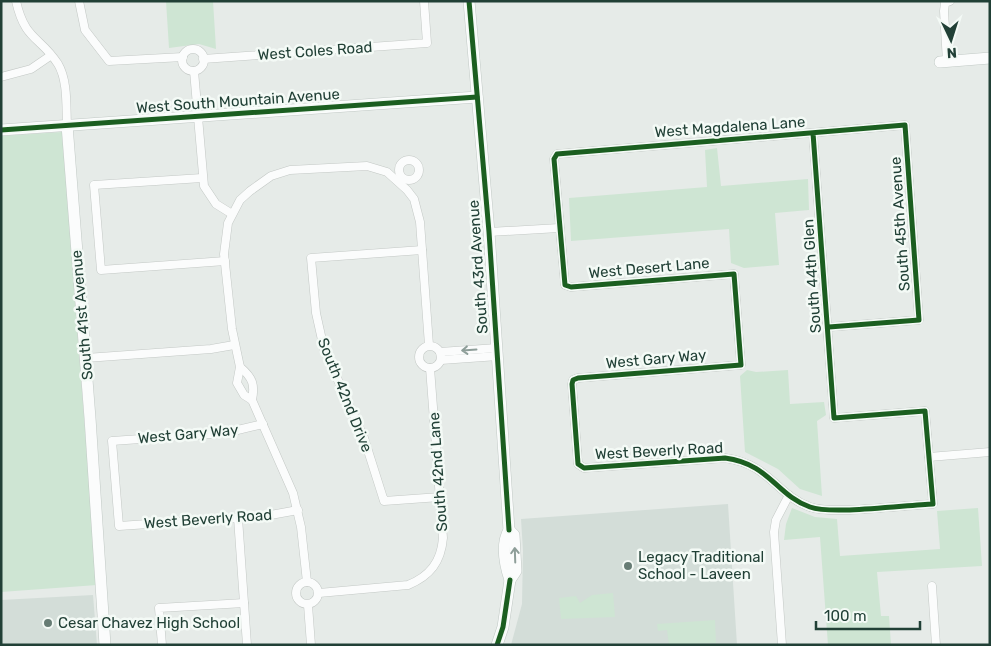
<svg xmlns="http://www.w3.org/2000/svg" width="991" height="646" font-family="Rubik,sans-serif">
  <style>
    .built { fill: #d3ddd8 }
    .green { fill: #cee5d3 }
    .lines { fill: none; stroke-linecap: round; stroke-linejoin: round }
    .street-casing { stroke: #c3c8c5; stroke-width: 9 }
    .secondary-casing { stroke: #c1c9c5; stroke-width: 12 }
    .street { stroke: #fbfcfc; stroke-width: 8 }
    .secondary { stroke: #fbfcfc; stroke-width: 11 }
    .cycleway-casing { stroke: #f4faf6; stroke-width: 8 }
    .cycleway { stroke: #1b5e20; stroke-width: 5 }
    .oneway { stroke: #8e9e99 }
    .poi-dot { fill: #667c74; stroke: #f4faf6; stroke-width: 2 }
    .labels { text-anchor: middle; stroke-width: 5; stroke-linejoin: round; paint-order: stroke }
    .street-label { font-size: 15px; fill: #214036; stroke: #f4faf6 }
    .poi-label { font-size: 15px; fill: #214036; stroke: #f4faf6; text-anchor: start }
  </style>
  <rect width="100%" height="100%" fill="#e6ebe8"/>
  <g class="built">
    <polygon points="728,504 737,645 511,645 522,604 523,551 521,519"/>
    <polygon points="93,595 97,645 1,645 1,600"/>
  </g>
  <g class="green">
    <polygon points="166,1 213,1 216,49 199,44 169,48"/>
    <polygon points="62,132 97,585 1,592 1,136"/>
    <polygon points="717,148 721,186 808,179 809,210 775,213 779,265 744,268 731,263 729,229 571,241 569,198 707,187 705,150"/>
    <polygon points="747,370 756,372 788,370 790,404 824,402 826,415 817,421 822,496 800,489 778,469 745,452 740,376"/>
    <polygon points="792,508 815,517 837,519 840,556 940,549 937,511 978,508 982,566 877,572 881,616 889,616 891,645 828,645 820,537 784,540 786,524"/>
    <polygon points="613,593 615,617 561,619 559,598 576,596 580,603 592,595"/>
    <polygon points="715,620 716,643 669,645 667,630 658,631 657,624"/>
  </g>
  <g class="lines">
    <defs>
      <g id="street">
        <path d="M 16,1 C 25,41 40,36 58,64 C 68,81 66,106 67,125"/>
        <polyline points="79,1 85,30 109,61 183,57"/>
        <circle cx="193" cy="60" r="11"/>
        <polyline points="203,59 427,43 424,1"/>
        <polyline points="947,62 944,11 945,3 950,1"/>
        <polyline points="194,71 204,186 216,204 232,214"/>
        <polyline points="1,77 31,69 50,56"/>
        <path d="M 813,133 L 834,418 L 925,411 L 933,504 C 905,505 832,515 810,507 C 776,495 770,464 725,458 L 584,468 L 578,464 L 572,384 L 573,380 L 578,378 L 741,365 L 734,274 L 571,287 L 565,285 L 554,159 L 557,154 L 905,125 L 919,320 L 829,327"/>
        <circle cx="409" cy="170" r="10"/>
        <polyline points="202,178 94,185 101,270 225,261"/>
        <polyline points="489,232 559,228"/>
        <polyline points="422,250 311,258 316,313 324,349 364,438 384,501 440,497"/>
        <circle cx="430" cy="357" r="11"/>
        <polyline points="440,352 497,348"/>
        <polyline points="86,358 211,349 234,345"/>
        <polyline points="441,360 498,356"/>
        <path d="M 240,367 C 253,378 255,385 252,400"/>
        <polyline points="263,424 225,433 112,441 119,526 265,516 298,510"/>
        <polyline points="929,457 990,452"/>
        <polyline points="238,518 247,645"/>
        <circle cx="307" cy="593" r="11"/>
        <polyline points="307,582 301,527 293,493 252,400 244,395 237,383 240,367 232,329 224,254 228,223 240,200 250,191 271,176 290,170 367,166 387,172 407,190 414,199 420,222 429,345"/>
        <polyline points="932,586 936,645"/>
        <path d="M 319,593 L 408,585 C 430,576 441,562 443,538 L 430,368"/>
        <polyline points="308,605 311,645"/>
        <polyline points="162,645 159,608 244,603"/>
        <polyline points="782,645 774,532 776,520 789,495"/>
      </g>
      <g id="secondary">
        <path d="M 469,1 L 489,232 L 509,530 C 501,544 505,565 510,580"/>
        <polyline points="940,62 990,58"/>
        <polyline points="67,125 90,418 105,645"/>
        <polyline points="1,130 477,97"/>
        <polyline points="497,645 503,627 510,580 516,571 514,535 509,530"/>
      </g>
    </defs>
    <use href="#street" class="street-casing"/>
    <use href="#secondary" class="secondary-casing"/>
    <use href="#street" class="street"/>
    <use href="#secondary" class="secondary"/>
    <defs>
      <g id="cycleway">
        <polyline points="469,1 489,232 509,530"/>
        <polyline points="1,130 477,97"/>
        <path d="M 813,133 L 834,418 L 925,411 L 933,504 C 905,505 832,515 810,507 C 776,495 770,464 725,458 L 584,468 L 578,464 L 572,384 L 573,380 L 578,378 L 741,365 L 734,274 L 571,287 L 565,285 L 554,159 L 557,154 L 905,125 L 919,320 L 829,327"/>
        <polyline points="497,645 503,627 510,580"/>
      </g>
    </defs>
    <use href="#cycleway" class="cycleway-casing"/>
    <use href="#cycleway" class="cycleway"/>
  </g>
  <defs><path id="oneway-shaft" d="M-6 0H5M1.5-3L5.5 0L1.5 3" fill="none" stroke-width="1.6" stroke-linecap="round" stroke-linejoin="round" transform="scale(1.25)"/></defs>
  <g class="oneway">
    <use href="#oneway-shaft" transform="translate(469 350) rotate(176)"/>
    <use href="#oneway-shaft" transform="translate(515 555) rotate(-92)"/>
  </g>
  <g class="poi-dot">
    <circle cx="628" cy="566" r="5"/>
    <circle cx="48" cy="623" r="5"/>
  </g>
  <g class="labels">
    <g class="street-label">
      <text transform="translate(315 51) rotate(-4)" y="5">West Coles Road</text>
      <text transform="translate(238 101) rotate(-4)" y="5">West South Mountain Avenue</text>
      <text transform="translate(730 127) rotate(-4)" y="5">West Magdalena Lane</text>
      <text transform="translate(900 224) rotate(-94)" y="5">South 45th Avenue</text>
      <text transform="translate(478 267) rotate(-94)" y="5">South 43rd Avenue</text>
      <text transform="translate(649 268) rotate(-5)" y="5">West Desert Lane</text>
      <text transform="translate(812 276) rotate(-94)" y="5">South 44th Glen</text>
      <text transform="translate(82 315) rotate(-95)" y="5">South 41st Avenue</text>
      <text transform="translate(656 359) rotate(-5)" y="5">West Gary Way</text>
      <text transform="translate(345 395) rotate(68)" y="5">South 42nd Drive</text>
      <text transform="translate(188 434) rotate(-5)" y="5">West Gary Way</text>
      <text transform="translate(659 451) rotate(-3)" y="5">West Beverly Road</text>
      <text transform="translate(438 472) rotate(-94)" y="5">South 42nd Lane</text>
      <text transform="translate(208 519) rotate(-4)" y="5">West Beverly Road</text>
    </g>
    <g class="poi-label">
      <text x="638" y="562">Legacy Traditional<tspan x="638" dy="17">School - Laveen</tspan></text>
      <text x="58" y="628">Cesar Chavez High School</text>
    </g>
  </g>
  <rect width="991" height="646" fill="none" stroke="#214036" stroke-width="5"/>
  <g transform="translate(951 40) rotate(176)" stroke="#f4faf6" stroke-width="4" paint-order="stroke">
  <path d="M0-4L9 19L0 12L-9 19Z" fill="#214036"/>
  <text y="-8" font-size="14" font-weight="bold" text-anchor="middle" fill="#214036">N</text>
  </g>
  <path d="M816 621v8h104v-8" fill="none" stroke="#214036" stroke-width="2.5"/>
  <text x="824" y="621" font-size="15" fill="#214036" stroke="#f4faf6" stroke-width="4" paint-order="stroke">100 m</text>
</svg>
